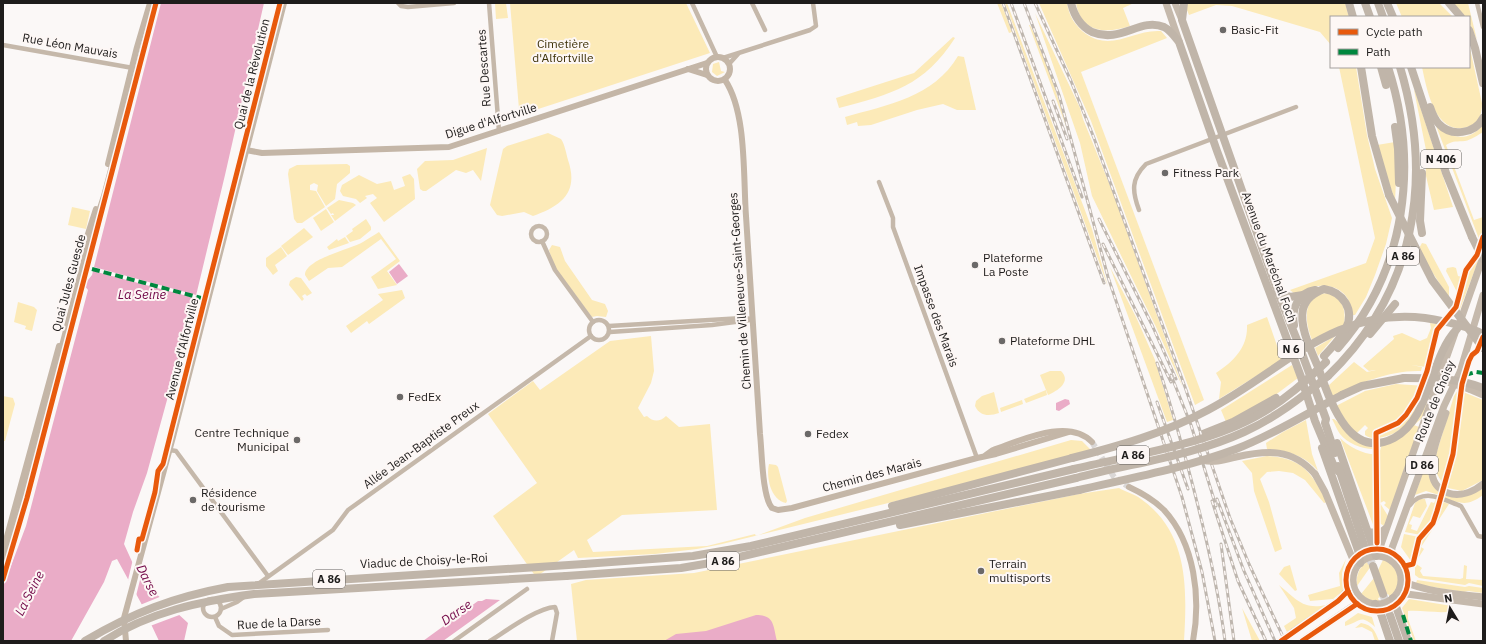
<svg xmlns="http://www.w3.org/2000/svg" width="1486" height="644" font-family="'IBM Plex Sans',sans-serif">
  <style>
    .green { fill: #fceab8 }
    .water { fill: #eaacc7 }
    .pier { fill: #fbf8f7 }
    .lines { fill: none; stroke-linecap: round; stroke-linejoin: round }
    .secondary-tunnel { stroke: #dad7d6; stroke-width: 6; stroke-dasharray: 6 3; stroke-linecap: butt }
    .highway-tunnel { stroke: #dad7d6; stroke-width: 8; stroke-dasharray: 8 4; stroke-linecap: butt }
    .street { stroke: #c5b8aa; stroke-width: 4.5 }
    .secondary { stroke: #c4b6a7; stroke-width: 6 }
    .primary { stroke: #c5b9ac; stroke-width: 7 }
    .highway { stroke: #c0b5a9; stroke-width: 8 }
    .rail-casing { stroke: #beb6ae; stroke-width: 3 }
    .rail { stroke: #fdf7f5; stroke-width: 1.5; stroke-dasharray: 4.5; stroke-linecap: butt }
    .primary-bridge { stroke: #c5b9ac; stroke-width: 7 }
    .highway-bridge { stroke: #c0b5a9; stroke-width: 8 }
    .quiet { stroke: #00873e; stroke-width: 4; stroke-dasharray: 8 4; stroke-linecap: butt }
    .cycleway-casing { stroke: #fdf7f5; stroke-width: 8 }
    .cycleway { stroke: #e8590c; stroke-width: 5 }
    .poi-dot { fill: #6b6968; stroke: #fdf7f5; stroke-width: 1.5 }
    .labels { text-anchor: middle; stroke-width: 4; stroke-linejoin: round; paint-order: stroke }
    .shield { fill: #fdf7f5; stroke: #615e5c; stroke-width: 1 }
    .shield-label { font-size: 11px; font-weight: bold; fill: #1e1c1b }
    .poi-label { font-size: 12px; fill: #1e1c1b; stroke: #fdf7f5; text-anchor: start }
    .park-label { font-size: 12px; fill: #3e3209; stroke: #fdf7f5 }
    .street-label { font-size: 12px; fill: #1e1c1b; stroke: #fdf7f5 }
    .water-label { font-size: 13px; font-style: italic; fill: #720848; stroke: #fdf7f5 }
  </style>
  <rect width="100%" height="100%" fill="#fbf8f7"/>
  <g class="green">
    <polygon points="495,3 506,3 508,18 496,19"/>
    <polygon points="510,3 686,3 710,53 526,113 519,109"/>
    <polygon points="997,3 1001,3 1012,32 1009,33"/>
    <polygon points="1005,3 1007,3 1092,229 1108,287"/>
    <path d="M 1039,3 L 1067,3 C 1069,16 1075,26 1086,34 C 1113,52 1133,29 1161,31 L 1167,38 L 1081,72 L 1204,400 L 1195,405 L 1091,121 Z"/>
    <path d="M 1076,3 L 1134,3 L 1123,8 L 1130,26 C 1106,34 1081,33 1076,3 Z"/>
    <polygon points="1187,3 1345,3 1349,17 1331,17 1331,45 1320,32 1232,6 1216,5 1189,15 1185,5"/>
    <polygon points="1396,3 1439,3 1453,17 1402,17"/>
    <polygon points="1453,3 1468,3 1477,40 1469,22 1469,17 1465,17"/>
    <polygon points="1035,13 1080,108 1083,119 1115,198 1183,388 1156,327 1092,196 1080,143"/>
    <path d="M 1029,25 L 1030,25 C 1047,58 1057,94 1067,129 Z"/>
    <path d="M 953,37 L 955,38 C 924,86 892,94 839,108 L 836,98 L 914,73 Z"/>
    <path d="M 1469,44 L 1482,103 C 1482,112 1480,122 1470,126 C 1436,139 1427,91 1422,67 L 1469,67 Z"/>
    <path d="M 958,56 L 964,57 L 976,110 L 957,110 L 943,104 L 917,110 L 871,125 L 858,126 L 857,122 L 847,125 L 845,117 C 887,105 934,97 958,56 Z"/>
    <polygon points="719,62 721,71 725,72 717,76 712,72 713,64"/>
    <path d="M 1339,67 L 1356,67 L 1367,135 L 1375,169 L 1392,218 L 1386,244 L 1375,275 L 1366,297 L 1355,315 L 1352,315 C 1352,296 1338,284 1319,286 C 1311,287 1302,292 1295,294 L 1290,290 L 1366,263 L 1375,238 Z"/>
    <polygon points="1414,90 1415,91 1453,207 1434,210 1426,176 1425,155 1427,155"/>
    <path d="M 1435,123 C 1449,139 1468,143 1483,125 L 1483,132 C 1478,135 1471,140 1465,141 C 1457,142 1454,140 1446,145 L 1474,220 L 1483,217 L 1483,230 L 1479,239 Z"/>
    <path d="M 548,133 L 561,139 C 565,145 566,153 568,160 C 579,192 562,206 533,216 L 524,212 L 502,216 L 497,215 L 490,205 L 503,149 L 507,146 Z"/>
    <polygon points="1395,142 1396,180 1395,201 1377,145"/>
    <polygon points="487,148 481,181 473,170 466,173 456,170 426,191 423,191 420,189 417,169 425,161 453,160"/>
    <polygon points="347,164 350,166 350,173 337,184 335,199 326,206 317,191 318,185 314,183 310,185 310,190 316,191 325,207 302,223 297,223 294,219 288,174 289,169 297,165"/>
    <polygon points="410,174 414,179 415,199 384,222 370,203 377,198 373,194 365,196 367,198 360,203 356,199 343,196 340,191 342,185 359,175 377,184 391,181 394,190 405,186 402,177"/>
    <polygon points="339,200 353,203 356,205 335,221 331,215 334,215 333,213 331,214 327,208"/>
    <polygon points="72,207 90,211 86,229 68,225"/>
    <polygon points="326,209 334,222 321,231 313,218"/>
    <polygon points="366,219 371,227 371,230 360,239 350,242 346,236 353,231 352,229"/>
    <polygon points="304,228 313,237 288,255 281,246"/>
    <path d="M 379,232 L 400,261 L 387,271 L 397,285 L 378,289 L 371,277 L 396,259 L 381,239 L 342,267 L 328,268 L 309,281 L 305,275 C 305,259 351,249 363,242 C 368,239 374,235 379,232 Z"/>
    <polygon points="345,237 349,243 329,250 327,247 337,239 338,241"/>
    <polygon points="1422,243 1426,244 1449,287 1449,298 1418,250"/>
    <polygon points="552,245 560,247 565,261 592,300 605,304 608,311 606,317 597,316 592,317 588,312 554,266 549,250"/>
    <polygon points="281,247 287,256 275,265 278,271 273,275 266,266 266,258"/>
    <polygon points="1478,256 1479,259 1459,312 1457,309 1465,276"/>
    <polygon points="1110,267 1136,317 1155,360 1173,420 1167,422"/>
    <polygon points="1453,267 1456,268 1458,276 1462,277 1457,292 1446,271 1447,268"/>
    <polygon points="296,277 301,278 312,293 307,296 305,294 302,296 304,299 302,301 289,285 290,281"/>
    <polygon points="402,290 405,298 369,324 367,321 351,333 346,326 383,300 378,294"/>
    <path d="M 1327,293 C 1343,298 1346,310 1344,325 L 1312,340 C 1305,323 1301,295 1327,293 Z"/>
    <polygon points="18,302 34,307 37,310 32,331 25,329 26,326 14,322"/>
    <path d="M 1267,317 L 1282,360 L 1219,399 L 1221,382 L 1216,373 C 1234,361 1248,347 1247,325 Z"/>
    <path d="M 1430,323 L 1438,324 L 1426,367 L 1411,365 L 1422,367 L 1421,371 C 1391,370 1358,383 1332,397 L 1328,386 L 1354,362 L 1367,372 L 1376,370 L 1369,371 L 1363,366 L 1394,339 L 1393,336 L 1402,333 L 1420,341 L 1427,338 L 1431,328 Z"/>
    <path d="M 651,336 L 654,371 L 651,383 L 638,408 L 644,417 L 647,416 C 653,422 660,422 666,416 L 679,427 L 710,424 L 717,510 L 622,515 L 587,540 L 593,552 L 707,546 L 755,534 L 756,536 L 805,518 L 1071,440 L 1082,441 L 1091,450 L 1006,474 L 722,544 L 697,549 L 655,554 L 578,558 L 574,550 L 536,577 L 493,516 L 537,483 L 488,414 L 533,381 L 540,390 L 610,341 Z"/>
    <polygon points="1335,336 1318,356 1315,348"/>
    <polygon points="1292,365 1298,378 1274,396 1226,422 1221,410"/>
    <path d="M 1050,371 L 1061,371 C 1072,382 1057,391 1048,395 L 1040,375 Z"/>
    <path d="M 1396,384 L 1426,386 C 1417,407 1409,432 1383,437 C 1377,439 1370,439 1365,435 L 1365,431 L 1368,428 L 1365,425 L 1357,433 L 1353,431 L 1336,406 L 1365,391 Z"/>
    <path d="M 1432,385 L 1423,417 L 1414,425 L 1419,427 L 1390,510 L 1384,505 L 1386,503 L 1384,501 L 1380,503 L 1388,516 L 1384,526 L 1378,522 L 1378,488 L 1375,489 L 1376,528 L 1374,527 L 1340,438 C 1349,447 1366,456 1379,454 L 1382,444 L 1395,441 Z"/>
    <polygon points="1046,390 1047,395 1026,403 1024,399"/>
    <path d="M 1458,390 L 1483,400 L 1483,480 L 1462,491 L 1448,488 C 1438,479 1434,471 1435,458 L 1454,396 Z"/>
    <path d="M 994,392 L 999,413 C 990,416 980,417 975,406 L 976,401 L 982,396 Z"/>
    <polygon points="3,396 13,398 15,404 5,441 3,441"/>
    <polygon points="1022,400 1023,404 1001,412 1000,408"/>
    <path d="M 1332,419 L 1334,419 L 1362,442 L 1373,445 L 1373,449 C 1362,449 1347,443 1340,434 C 1337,430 1335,424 1332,419 Z"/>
    <path d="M 1306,420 L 1312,454 L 1318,471 C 1304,455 1288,451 1267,449 L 1266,443 L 1283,432 Z"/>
    <path d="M 1267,456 C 1303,458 1311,472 1327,502 L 1324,503 L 1305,480 L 1293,473 L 1279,471 L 1267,472 L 1260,479 L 1269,502 L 1282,549 L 1275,552 L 1254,491 L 1252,473 L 1242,461 Z"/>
    <path d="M 769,464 L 776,465 L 778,467 L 787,501 L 786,503 C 770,500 766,476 769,464 Z"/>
    <path d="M 1427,466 C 1428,478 1432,485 1440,492 L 1439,495 L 1426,491 L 1415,495 L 1425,467 Z"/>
    <path d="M 1119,488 C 1126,492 1135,494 1141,499 C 1189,533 1187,589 1184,641 L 577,641 L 571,584 L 586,580 L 694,573 L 1079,494 Z"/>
    <path d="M 1483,489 L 1483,495 C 1467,507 1461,503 1443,498 L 1445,494 L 1464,496 Z"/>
    <polygon points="1420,499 1425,499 1427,506 1420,518 1413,516 1409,524 1412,525 1411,529 1417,531 1431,502 1434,503 1436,499 1449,504 1421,547 1424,549 1415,563 1422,568 1420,571 1423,576 1460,579 1463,578 1464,565 1467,566 1466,579 1483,580 1483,586 1469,583 1465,585 1419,578 1415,575 1415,563 1418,555 1420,540 1430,530 1438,512 1435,511 1429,528 1421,535 1405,532 1415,503"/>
    <path d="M 1404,534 L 1419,537 C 1415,544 1417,553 1411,561 L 1401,547 Z"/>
    <polygon points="1346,559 1342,573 1343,591 1333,599 1310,601 1308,595 1340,586 1339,573"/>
    <path d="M 1376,559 L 1357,586 C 1355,573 1362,561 1376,559 Z"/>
    <path d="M 1383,560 C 1399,565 1404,586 1390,597 L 1388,594 L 1378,598 L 1379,601 C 1371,601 1367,599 1361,594 L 1374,578 Z"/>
    <polygon points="1290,565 1297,590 1295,591 1279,574 1284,567"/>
    <polygon points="1417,580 1465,587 1469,586 1483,588 1483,593 1468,591 1464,592 1420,585 1416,583"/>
    <path d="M 1279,585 C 1296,599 1303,610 1326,605 L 1287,632 L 1284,626 L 1296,618 L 1294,608 Z"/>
    <path d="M 1409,599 L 1452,606 L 1454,611 C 1439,614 1424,610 1408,611 L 1408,619 L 1416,641 L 1414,641 L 1402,608 Z"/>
    <polygon points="1242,608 1260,641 1252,641"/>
    <path d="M 1358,613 L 1372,617 L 1375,627 C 1360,613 1360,622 1345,626 L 1345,622 Z"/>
    <path d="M 1361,623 C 1373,625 1375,631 1379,641 L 1375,641 L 1372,632 L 1362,627 L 1355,628 Z"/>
  </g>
  <g class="water">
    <polygon points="161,3 264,3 225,175 194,304 195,314 190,316 147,473 133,512 124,544 140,579 188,623 184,641 159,641 141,603 117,559 112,561 104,582 71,641 3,641 3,587 26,526 88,290 84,285 92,275"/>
    <polygon points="399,264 408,276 397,284 389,272"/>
    <polygon points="1065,399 1069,400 1070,404 1059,411 1056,410 1056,403"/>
    <polygon points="486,599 500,600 443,641 423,641 478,601 482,601"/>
    <path d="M 756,615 C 775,615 773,626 777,641 L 664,641 L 676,634 L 706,631 Z"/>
  </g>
  <g class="pier">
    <polygon points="94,267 196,295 195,298 93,271"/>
    <polygon points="133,559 141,576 136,596 128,580"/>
    <polygon points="162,596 182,614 150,626 140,605"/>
  </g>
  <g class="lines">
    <polyline class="secondary-tunnel" points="1092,442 1114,477 1129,487"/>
    <g class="highway-tunnel">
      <polyline points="1364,545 1373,566"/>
      <polyline points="1383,594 1390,615"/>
    </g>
    <g class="street">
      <polyline points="398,3 401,6 408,7 454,3"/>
      <polyline points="489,3 499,131"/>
      <polyline points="692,3 717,57"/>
      <polyline points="752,3 765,30"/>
      <polyline points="1477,3 1483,27"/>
      <polyline points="3,45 133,68"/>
      <polyline points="723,58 810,30 816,26 813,3"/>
      <polyline points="729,64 738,54"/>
      <polyline points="879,182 893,218 893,227 977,458"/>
      <path d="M 1139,210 C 1132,191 1131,179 1146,164 L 1296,107"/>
      <circle cx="539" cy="234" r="8"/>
      <polyline points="542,241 555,270 593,322"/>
      <circle cx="599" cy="330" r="10"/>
      <polyline points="609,326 743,318 752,319"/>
      <polyline points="610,332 712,325 750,320"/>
      <polyline points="170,450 176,451 268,576"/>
      <path d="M 1410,505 C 1424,487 1444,500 1461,506 L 1478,536 L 1483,537"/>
      <polyline points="258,584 333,530 348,510 591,336"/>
      <circle cx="212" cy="608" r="9"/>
      <polyline points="221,609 237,602 244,597"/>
      <polyline points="215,617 219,626 232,635 328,630"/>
      <polyline points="454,641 527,589"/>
      <path d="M 490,641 C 506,631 537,608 555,607 L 557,613 L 552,641"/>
    </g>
    <g class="secondary">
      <circle cx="718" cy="69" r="12"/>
      <polyline points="688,69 707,75"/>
      <path d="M 725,80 C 747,113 743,176 746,216 C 751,289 755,361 760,434 C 762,451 762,496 772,508 L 778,510 L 792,508 L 977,458 L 996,454 L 1069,432"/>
      <polyline points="246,150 262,153 449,147 707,63"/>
      <polyline points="108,164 137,47 150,3"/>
      <polyline points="87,237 96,209"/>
      <path d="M 986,455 L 993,450 C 1020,441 1068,417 1092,442"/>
      <path d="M 1129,487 C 1142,493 1154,500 1164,510 C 1195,544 1201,598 1193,641"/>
      <polyline points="3,551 59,346"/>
      <polyline points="3,567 20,509 88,245 104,196 155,3"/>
      <polyline points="126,641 124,618 173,437 284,3"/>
    </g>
    <g class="primary">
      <polyline points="1166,3 1179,41"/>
      <polyline points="1175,3 1182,20"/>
      <polyline points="1460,322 1483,257"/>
      <polyline points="1469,389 1483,395"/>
      <path d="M 1446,413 C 1439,435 1416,482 1448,493 C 1460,497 1473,492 1483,484"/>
      <polyline points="1315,474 1325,492 1356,567"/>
      <polyline points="1369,532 1381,532 1386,528"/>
      <circle cx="1377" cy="580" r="24"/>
      <polyline points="1377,556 1455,333"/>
      <polyline points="1391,560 1392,548 1444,406 1460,372 1483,295"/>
      <path d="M 1402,581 C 1427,592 1456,594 1483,597"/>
      <polyline points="1399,593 1483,604"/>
      <polyline points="1293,632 1338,601 1352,585"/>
      <polyline points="1302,641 1362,600"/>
    </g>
    <g class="highway">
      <path d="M 1071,3 C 1074,15 1080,26 1092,32 C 1121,44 1140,17 1164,27 C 1170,30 1175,37 1179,42 L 1217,151 L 1301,377 L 1315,421 L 1333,464 L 1338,471"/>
      <polyline points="1184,3 1182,20 1278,293 1297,340 1326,419 1325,423 1335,453"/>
      <polyline points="1349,3 1353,17"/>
      <polyline points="1365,3 1370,17"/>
      <polyline points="1378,3 1383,17"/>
      <polyline points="1387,3 1393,17"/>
      <polyline points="1449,3 1461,17"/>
      <polyline points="1469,30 1475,48 1483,83"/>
      <polyline points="1361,67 1372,136 1389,195"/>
      <polyline points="1381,67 1386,85"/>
      <polyline points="1411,67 1446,173 1472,237"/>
      <path d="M 1430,107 C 1432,113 1434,119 1439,124 C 1451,137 1475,134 1483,118"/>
      <polyline points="1395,127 1398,149 1399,183"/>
      <polyline points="1422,233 1420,221 1422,173"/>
      <polyline points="1277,292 1290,297 1303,295"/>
      <path d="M 1294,325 C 1291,309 1298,293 1315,290"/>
      <polyline points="1370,334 1395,304"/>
      <path d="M 1338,348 C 1407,270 1419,163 1388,67"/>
      <path d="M 1324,356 C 1332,347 1341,339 1346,328 C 1355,310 1343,292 1324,289 C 1314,293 1306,298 1303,309 C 1299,327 1311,350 1318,367 C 1329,397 1348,462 1394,438 C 1431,418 1429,358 1457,329"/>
      <path d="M 1328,376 C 1415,292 1434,180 1400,67"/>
      <polyline points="1342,395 1362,386 1404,378"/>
      <polyline points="1203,434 1233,422 1276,398"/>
      <polyline points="1337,443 1376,556"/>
      <polyline points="1322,448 1358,550 1360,563"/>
      <polyline points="1338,466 1364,545"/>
      <polyline points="892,506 1072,458"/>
      <polyline points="900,525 1079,490"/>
      <polyline points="584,564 693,556 751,546 1074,469"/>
      <polyline points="1373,566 1383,594"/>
      <polyline points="566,576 681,568 722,561 1076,478"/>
      <polyline points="1393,598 1408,641"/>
      <polyline points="1375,604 1381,614 1390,641"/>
      <polyline points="1390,615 1399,641"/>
    </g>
    <defs>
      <g id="rail">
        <polyline points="1003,3 1104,283"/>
        <polyline points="1011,3 1082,197"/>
        <polyline points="1024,3 1059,95 1108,277 1182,497 1202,572 1215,641"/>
        <polyline points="1035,3 1071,81 1094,138 1185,387 1230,518 1249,564 1285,641"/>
        <polyline points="1053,101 1067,139"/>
        <polyline points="1099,219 1152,325 1176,379"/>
        <polyline points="1103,244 1171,382"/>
        <path d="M 1157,363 C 1168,395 1177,427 1186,460 C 1202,519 1217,579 1225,641"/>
        <polyline points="1171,375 1191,425 1216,506"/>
        <polyline points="1157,402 1188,489"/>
        <polyline points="1217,499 1244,571 1275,641"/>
        <polyline points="1212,501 1238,581 1266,641"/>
        <polyline points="1221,544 1234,641"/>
      </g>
    </defs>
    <use href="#rail" class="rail-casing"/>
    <use href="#rail" class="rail"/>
    <g class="primary-bridge">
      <polyline points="1444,381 1469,389"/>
      <path d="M 1202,460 C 1214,463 1224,460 1236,457 C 1267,450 1292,448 1315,474"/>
      <polyline points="1281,641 1293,632"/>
    </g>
    <g class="highway-bridge">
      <polyline points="1389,195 1432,280 1483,348"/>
      <polyline points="1472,237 1483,259"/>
      <path d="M 1404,378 C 1431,378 1458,378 1483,388"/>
      <path d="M 1072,458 C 1119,446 1165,433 1208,410 C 1283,371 1332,307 1425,318 C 1445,321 1465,325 1483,334"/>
      <path d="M 1074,469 C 1132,455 1209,444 1260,414 C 1285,400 1306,381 1326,362"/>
      <path d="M 1076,478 C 1132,463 1192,456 1244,432 C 1275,418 1301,398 1328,376"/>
      <path d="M 1079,490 C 1131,478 1185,468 1236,449 C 1273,435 1307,413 1342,395"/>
      <path d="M 85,641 C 132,613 174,597 228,587 L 584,564"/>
      <path d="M 104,641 C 149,612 201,601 254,594 L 566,576"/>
    </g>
    <g class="quiet">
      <polyline points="92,269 201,298"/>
      <polyline points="1465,375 1476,372 1483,373"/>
      <polyline points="1403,615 1411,641"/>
    </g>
    <defs>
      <g id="cycleway">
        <polyline points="1377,543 1376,433 1398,423 1406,415 1417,398 1427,371 1437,330 1456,307 1466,270 1477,255 1483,237"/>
        <circle cx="1377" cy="580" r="31"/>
        <polyline points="137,550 139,539 142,539 155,492 158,471 163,464 172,428 280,3"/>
        <polyline points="1405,566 1413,564 1419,539 1433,523 1437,511 1453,454 1462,384 1469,361 1472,355 1477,351 1483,337"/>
        <polyline points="3,579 27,498 156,3"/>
        <polyline points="1281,641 1338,601 1348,591"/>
        <polyline points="1302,641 1357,604"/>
      </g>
    </defs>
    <use href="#cycleway" class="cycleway-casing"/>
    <use href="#cycleway" class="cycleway"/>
  </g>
  <g class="poi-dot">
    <circle cx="1223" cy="30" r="4"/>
    <circle cx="1165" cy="173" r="4"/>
    <circle cx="975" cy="265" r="4"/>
    <circle cx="1002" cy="341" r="4"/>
    <circle cx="400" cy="397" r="4"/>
    <circle cx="808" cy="434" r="4"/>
    <circle cx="297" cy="440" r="4"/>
    <circle cx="193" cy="500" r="4"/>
    <circle cx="981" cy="571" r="4"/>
  </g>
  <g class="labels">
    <g class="shield">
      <rect x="1421" y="150" width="40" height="18" rx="3"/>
      <rect x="1387" y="247" width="32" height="18" rx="3"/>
      <rect x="1278" y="340" width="26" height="18" rx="3"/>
      <rect x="1117" y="446" width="32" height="18" rx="3"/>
      <rect x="1406" y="456" width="32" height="18" rx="3"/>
      <rect x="707" y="552" width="32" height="18" rx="3"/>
      <rect x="313" y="570" width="32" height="18" rx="3"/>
    </g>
    <g class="shield-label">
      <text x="1441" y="163">N 406</text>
      <text x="1403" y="260">A 86</text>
      <text x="1291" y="353">N 6</text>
      <text x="1133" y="459">A 86</text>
      <text x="1422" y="469">D 86</text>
      <text x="723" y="565">A 86</text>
      <text x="329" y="583">A 86</text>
    </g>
    <g class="poi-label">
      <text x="1231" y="34">Basic-Fit</text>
      <text x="1173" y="177">Fitness Park</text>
      <text x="983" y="262">Plateforme<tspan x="983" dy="14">La Poste</tspan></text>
      <text x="1010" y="345">Plateforme DHL</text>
      <text x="408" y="401">FedEx</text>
      <text x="289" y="437" text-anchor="end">Centre Technique<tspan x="289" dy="14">Municipal</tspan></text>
      <text x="816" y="438">Fedex</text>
      <text x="201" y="497">Résidence<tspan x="201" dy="14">de tourisme</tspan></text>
      <text x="989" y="568">Terrain<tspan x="989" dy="14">multisports</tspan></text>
    </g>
    <g class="park-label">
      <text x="563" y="48">Cimetière<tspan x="563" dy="14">d'Alfortville</tspan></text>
    </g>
    <g class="street-label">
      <text transform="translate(70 46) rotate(10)" y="4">Rue Léon Mauvais</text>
      <text transform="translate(484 68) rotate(-94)" y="4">Rue Descartes</text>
      <text transform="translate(252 74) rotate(-76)" y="4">Quai de la Révolution</text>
      <text transform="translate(491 121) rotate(-17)" y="4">Digue d'Alfortville</text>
      <text transform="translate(1269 257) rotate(70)" y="4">Avenue du Maréchal Foch</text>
      <text transform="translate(69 283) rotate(-75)" y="4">Quai Jules Guesde</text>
      <text transform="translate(740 291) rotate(-94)" y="4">Chemin de Villeneuve-Saint-Georges</text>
      <text transform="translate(936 316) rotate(70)" y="4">Impasse des Marais</text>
      <text transform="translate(182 349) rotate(-76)" y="4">Avenue d'Alfortville</text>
      <text transform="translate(1435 401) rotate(-68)" y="4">Route de Choisy</text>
      <text transform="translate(421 445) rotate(-36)" y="4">Allée Jean-Baptiste Preux</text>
      <text transform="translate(872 475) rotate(-15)" y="4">Chemin des Marais</text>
      <text transform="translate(424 561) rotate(-3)" y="4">Viaduc de Choisy-le-Roi</text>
      <text transform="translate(279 623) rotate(-3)" y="4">Rue de la Darse</text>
    </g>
    <g class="water-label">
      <text x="142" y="299">La Seine</text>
      <text transform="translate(148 580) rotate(63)" y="5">Darse</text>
      <text transform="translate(29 593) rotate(-63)" y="5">La Seine</text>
      <text transform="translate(456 612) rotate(-35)" y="5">Darse</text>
    </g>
  </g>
  <rect width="1486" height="644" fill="none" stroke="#1e1c1b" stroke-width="8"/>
  <rect x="1330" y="16" width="140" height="52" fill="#fdf7f5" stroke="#a49f9e"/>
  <rect x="1338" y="29" width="20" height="6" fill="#e8590c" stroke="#a49f9e"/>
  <text x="1366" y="36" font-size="12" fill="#1e1c1b">Cycle path</text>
  <rect x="1338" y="49" width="20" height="6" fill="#00873e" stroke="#a49f9e"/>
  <text x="1366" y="56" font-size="12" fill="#1e1c1b">Path</text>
  <g transform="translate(1450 608) rotate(350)" stroke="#fdf7f5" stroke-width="3" paint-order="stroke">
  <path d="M0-3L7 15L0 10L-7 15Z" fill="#1e1c1b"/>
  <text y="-6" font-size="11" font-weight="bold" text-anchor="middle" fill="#1e1c1b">N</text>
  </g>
</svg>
